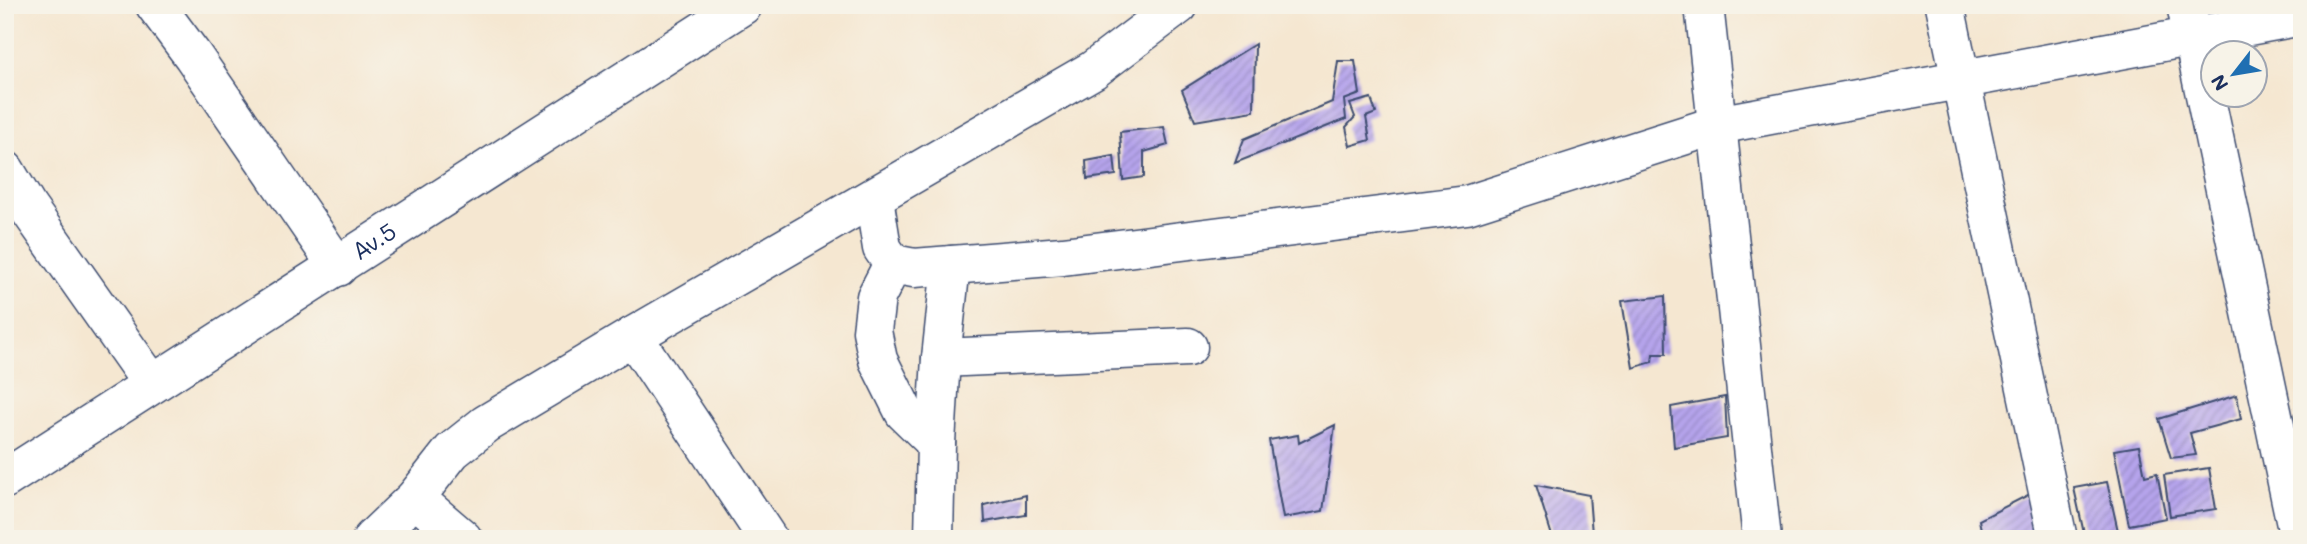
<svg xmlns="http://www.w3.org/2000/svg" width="2307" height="544" font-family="Mali,sans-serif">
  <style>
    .building { fill: url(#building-hatch) }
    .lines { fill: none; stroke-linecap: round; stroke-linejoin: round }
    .minor-casing { stroke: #3c4b6f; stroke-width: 41 }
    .minor { stroke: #fff; stroke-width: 38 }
    .labels { text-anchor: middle; stroke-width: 7; stroke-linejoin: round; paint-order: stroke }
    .street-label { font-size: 24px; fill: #1b2f5e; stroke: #f7f3e8 }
  </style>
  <defs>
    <pattern id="building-hatch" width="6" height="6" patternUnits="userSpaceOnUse" patternTransform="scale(1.75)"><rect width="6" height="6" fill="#b6a4ec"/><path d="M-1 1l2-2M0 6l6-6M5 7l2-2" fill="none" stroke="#9386c2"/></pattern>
  </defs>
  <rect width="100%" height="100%" fill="#f7f3e8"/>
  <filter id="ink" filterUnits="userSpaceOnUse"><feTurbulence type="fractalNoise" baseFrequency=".0143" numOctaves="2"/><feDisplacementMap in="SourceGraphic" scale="14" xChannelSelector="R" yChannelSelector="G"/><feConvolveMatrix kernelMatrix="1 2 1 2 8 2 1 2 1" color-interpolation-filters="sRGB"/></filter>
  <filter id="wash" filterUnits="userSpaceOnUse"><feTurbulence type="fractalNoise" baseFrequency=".00686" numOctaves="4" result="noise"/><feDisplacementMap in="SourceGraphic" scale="28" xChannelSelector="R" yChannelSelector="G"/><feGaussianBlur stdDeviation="1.57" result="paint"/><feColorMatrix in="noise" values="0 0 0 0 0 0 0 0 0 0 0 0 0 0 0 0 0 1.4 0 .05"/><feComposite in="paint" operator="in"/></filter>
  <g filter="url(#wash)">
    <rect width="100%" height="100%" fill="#f5e7d1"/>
    <g id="blocks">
      <g class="building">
        <polygon points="1255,44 1254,111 1195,121 1182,90"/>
        <polygon points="1338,61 1355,61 1360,94 1344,100 1346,119 1235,163 1244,139 1332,102"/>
        <polygon points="1371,98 1376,113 1366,117 1370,140 1350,146 1346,127 1355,117 1350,104"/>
        <polygon points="1164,127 1168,145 1144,152 1144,177 1123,180 1120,132"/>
        <polygon points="1114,156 1116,175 1087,179 1086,161"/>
        <polygon points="1665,296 1666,354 1653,354 1652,362 1633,368 1622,301"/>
        <polygon points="2237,395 2241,419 2190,433 2196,455 2171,458 2159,419"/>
        <polygon points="1725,397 1727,438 1674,447 1671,407"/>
        <polygon points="1335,425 1323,511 1283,518 1269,440 1298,435 1299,443"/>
        <polygon points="2139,446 2145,476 2157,473 2166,518 2129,525 2114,450"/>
        <polygon points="2209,468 2216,509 2170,516 2164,475"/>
        <polygon points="2107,482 2118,531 2085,538 2074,488"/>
        <polygon points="1536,485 1589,495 1592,534 1577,539 1553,539"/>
        <polygon points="2030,494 2040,539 1983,539 1979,520"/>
        <polygon points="1026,495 1026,515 985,522 984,505"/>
      </g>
    </g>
  </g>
  <g filter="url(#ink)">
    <use href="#blocks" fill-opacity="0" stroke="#3c4b6f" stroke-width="2"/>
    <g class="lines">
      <defs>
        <g id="minor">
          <polyline points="155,5 193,56 338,267"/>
          <polyline points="1704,5 1762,539"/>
          <polyline points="1945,5 2058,539"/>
          <polyline points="2186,5 2299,539"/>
          <polyline points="5,170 28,208 152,384"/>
          <polyline points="874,198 882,248 893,264 914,268 1063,256 1467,205 1717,125 2302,16"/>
          <polyline points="893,264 876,297 872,331 878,360 904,412 936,443"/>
          <polyline points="633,336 768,539"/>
          <polyline points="941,358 1188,347"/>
          <path id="s1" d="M 5,479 L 743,5"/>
          <polyline points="415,498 463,539"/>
          <polyline points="372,539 415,498 452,451 486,424 633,336 1093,70 1179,5"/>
          <polyline points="934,539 936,443 941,358 951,265"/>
        </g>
      </defs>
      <use href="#minor" class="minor-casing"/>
      <use href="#minor" class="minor"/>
    </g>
  </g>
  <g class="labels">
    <g class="street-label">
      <text dy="8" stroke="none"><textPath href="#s1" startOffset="439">Av.5</textPath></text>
    </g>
  </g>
  <rect width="2307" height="544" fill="none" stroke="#f7f3e8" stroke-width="28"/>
  <g transform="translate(2234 74) rotate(239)"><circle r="33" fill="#f7f3e8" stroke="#9fa5b1" stroke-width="2"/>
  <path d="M0-5L12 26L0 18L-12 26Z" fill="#1f6fb2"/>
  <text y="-10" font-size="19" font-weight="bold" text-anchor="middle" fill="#1b2f5e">N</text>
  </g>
</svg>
